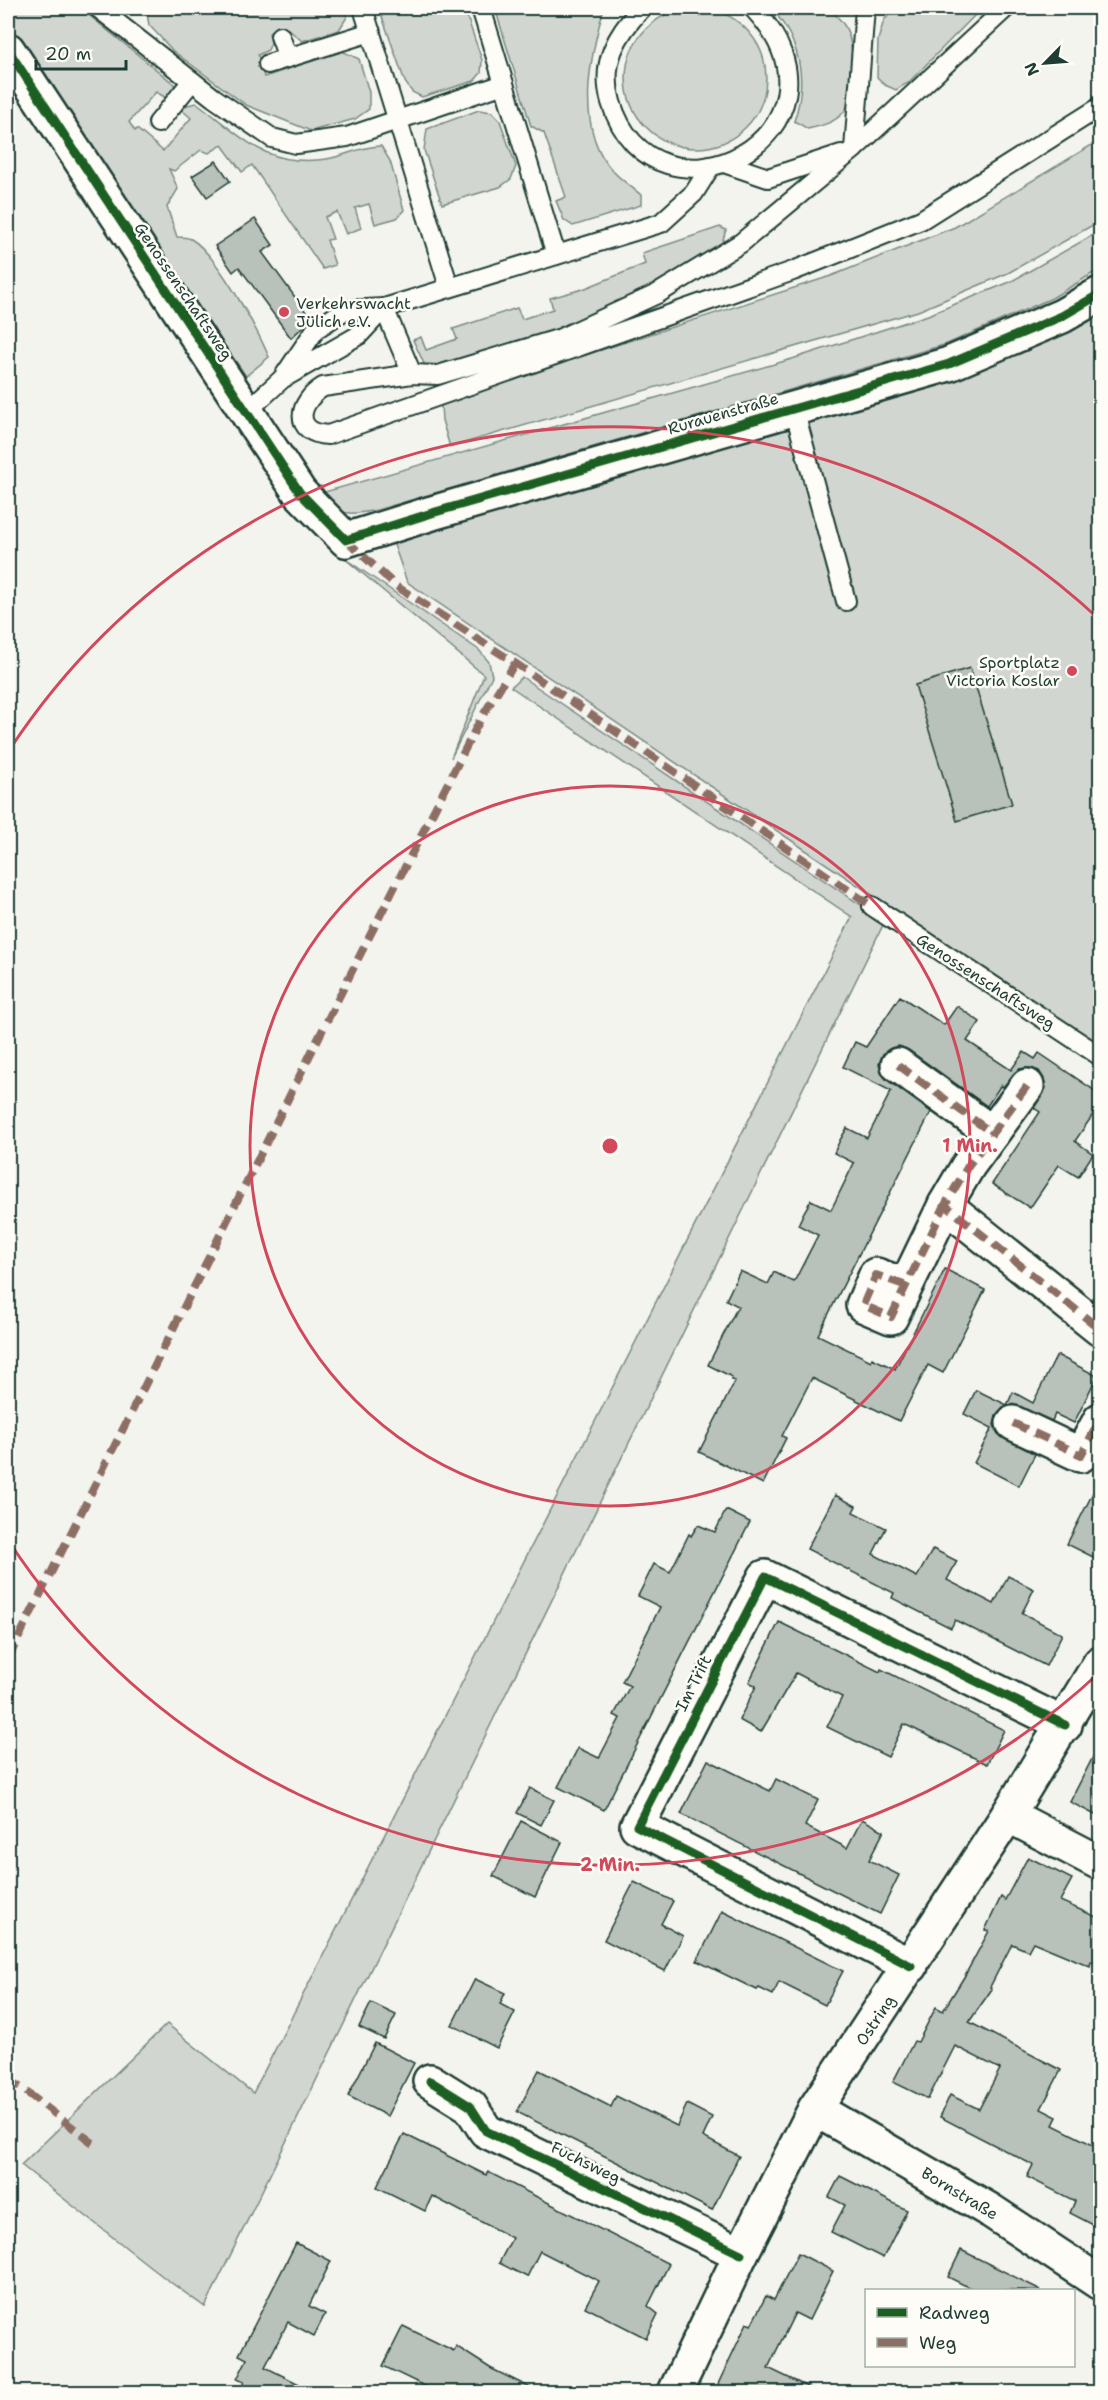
<svg xmlns="http://www.w3.org/2000/svg" width="1108" height="2400" font-family="'Shantell Sans',sans-serif">
  <style>
    .green { fill: #d1d6d1; stroke: #788a82; stroke-width: 1.5 }
    .building { fill: #b9c1bb; stroke: #1f3d34; stroke-width: 1.5 }
    .lines { fill: none; stroke-linecap: round; stroke-linejoin: round }
    .service-casing { stroke: #1f3d34; stroke-width: 22 }
    .minor-casing { stroke: #1f3d34; stroke-width: 38 }
    .service { stroke: #fdfcf7; stroke-width: 18 }
    .minor { stroke: #fdfcf7; stroke-width: 33 }
    .quiet { stroke: #8d6e63; stroke-width: 8; stroke-dasharray: 15 8; stroke-linecap: butt }
    .cycleway-casing { stroke: #fdfcf7; stroke-width: 13 }
    .cycleway { stroke: #1b5e20; stroke-width: 9 }
    .ring { fill: none; stroke: #d1495b; stroke-width: 3 }
    .poi-dot { fill: #d1495b; stroke: #fdfcf7; stroke-width: 2 }
    .labels { text-anchor: middle; stroke-width: 5; stroke-linejoin: round; paint-order: stroke }
    .street-label { font-size: 16px; fill: #1f3d34; stroke: #fdfcf7 }
    .poi-label { font-size: 16px; fill: #1f3d34; stroke: #fdfcf7; text-anchor: start }
    .centre { fill: #d1495b; stroke: #fdfcf7; stroke-width: 3 }
    .ring-label { font-size: 18px; text-anchor: middle; font-weight: bold; fill: #d1495b; stroke: #fdfcf7; stroke-width: 5; stroke-linejoin: round; paint-order: stroke }
  </style>
  <rect width="100%" height="100%" fill="#f4f4ef"/>
  <filter id="ink" filterUnits="userSpaceOnUse"><feTurbulence type="fractalNoise" baseFrequency=".0167" numOctaves="2"/><feDisplacementMap in="SourceGraphic" scale="12" xChannelSelector="R" yChannelSelector="G"/><feConvolveMatrix kernelMatrix="1 2 1 2 8 2 1 2 1" color-interpolation-filters="sRGB"/></filter>
  <g filter="url(#ink)">
    <g class="green">
      <circle cx="696" cy="78" r="70"/>
      <path d="M 8,8 L 80,8 L 174,84 L 175,93 L 168,99 L 156,92 L 129,122 L 135,131 L 137,129 L 163,151 L 191,118 L 182,110 L 187,105 L 197,103 C 242,136 264,168 327,159 C 346,156 361,146 381,146 L 390,161 L 404,210 L 397,218 L 375,224 L 369,204 L 355,208 L 361,228 L 346,234 L 337,212 L 325,217 L 333,239 L 327,240 L 335,265 L 323,269 L 252,165 L 242,172 L 222,145 L 209,153 L 201,150 L 174,171 L 169,169 L 178,189 L 167,207 L 177,237 C 182,237 187,237 191,239 C 216,253 257,329 269,357 L 246,376 L 107,177 L 8,27 Z"/>
      <polygon points="146,8 343,8 347,17 339,30 302,41 288,29 269,33 271,43 268,50 258,55 264,77 342,51 359,59 369,92 369,109 355,119 311,131 246,105 173,51 149,25"/>
      <polygon points="379,8 464,8 482,60 481,73 474,81 422,97 412,92 405,82"/>
      <path d="M 495,8 L 604,8 C 590,56 574,129 613,171 C 621,180 632,187 641,195 L 641,205 L 573,226 L 564,220 L 556,201 L 566,197 L 544,133 L 531,126 Z"/>
      <path d="M 771,8 L 829,8 C 834,13 840,19 844,25 C 856,42 857,100 842,114 C 832,124 820,126 808,129 L 794,121 C 808,80 800,40 771,8 Z"/>
      <polygon points="897,8 982,8 909,82 896,90 885,85 877,77 878,40 884,20"/>
      <polygon points="479,110 492,112 500,121 516,166 511,179 500,187 442,204 424,150 427,129"/>
      <polygon points="1100,140 1100,221 1008,273 918,311 450,447 442,420 441,405 449,399 831,276 955,227"/>
      <polygon points="720,227 726,230 721,246 660,284 576,325 427,370 413,340 421,337 426,350 457,339 453,329 517,308 522,319 553,309 550,298 583,289 645,264 642,253"/>
      <path d="M 1100,231 L 1100,269 L 1052,298 L 947,344 L 377,510 C 345,517 335,514 312,491 L 321,486 L 325,492 L 792,359 L 928,315 L 1010,282 Z"/>
      <polygon points="1100,312 1100,1048 407,582 393,542 977,370"/>
      <polygon points="344,558 479,650 489,662 492,676 451,758 484,675"/>
      <polygon points="522,677 858,903 886,919 205,2307 166,2279 21,2165 167,2024 253,2093 852,917 511,687"/>
    </g>
    <g class="building">
      <polygon points="216,161 230,181 207,197 192,176"/>
      <polygon points="255,219 273,245 262,252 311,319 291,338 239,267 233,272 215,246"/>
      <polygon points="970,668 1012,804 957,821 915,685"/>
      <polygon points="900,996 944,1025 957,1006 980,1022 967,1041 1011,1070 1024,1052 1035,1059 1039,1053 1101,1095 1101,1103 1075,1141 1093,1154 1078,1177 1059,1165 1030,1208 992,1184 1040,1112 1034,1108 1046,1088 1044,1079 1039,1071 1030,1068 1019,1069 1003,1087 1001,1085 987,1106 908,1050 899,1046 891,1048 883,1054 879,1064 881,1073 887,1080 931,1112 818,1335 871,1361 872,1358 895,1369 945,1269 985,1290 943,1373 928,1365 899,1421 812,1378 782,1436 786,1438 763,1484 699,1452 735,1381 731,1380 732,1377 708,1365 738,1306 726,1300 740,1271 768,1284 774,1272 794,1282 818,1235 798,1225 804,1212 811,1200 831,1210 854,1163 834,1153 840,1140 847,1128 867,1138 891,1091 843,1067 855,1042 866,1047"/>
      <polygon points="1057,1355 1097,1376 1074,1423 1055,1414 1052,1421 1012,1404 1003,1407 996,1415 994,1425 998,1434 1035,1454 1019,1486 974,1463 992,1428 964,1414 976,1390 1007,1405 1013,1392 1033,1403"/>
      <polygon points="1101,1477 1101,1561 1067,1544"/>
      <polygon points="835,1495 856,1506 853,1512 886,1528 873,1554 917,1577 933,1549 957,1561 947,1580 994,1604 1008,1576 1034,1589 1022,1613 1062,1634 1046,1666 955,1620 951,1628 892,1598 894,1593 807,1549"/>
      <polygon points="726,1510 750,1522 604,1810 558,1787 578,1748 599,1758 620,1718 614,1715 630,1686 622,1682 660,1607 638,1596 654,1564 670,1572 689,1534 691,1536 698,1525 715,1532"/>
      <polygon points="779,1622 880,1672 881,1669 1004,1730 987,1764 904,1724 888,1757 827,1727 842,1697 796,1673 761,1732 739,1720 756,1686 749,1682"/>
      <polygon points="1101,1741 1101,1818 1070,1802"/>
      <polygon points="708,1760 770,1791 776,1779 818,1800 805,1826 847,1848 862,1819 884,1831 869,1860 899,1875 880,1914 681,1814"/>
      <polygon points="530,1788 554,1800 541,1825 517,1813"/>
      <polygon points="521,1821 562,1842 535,1897 493,1876"/>
      <polygon points="1028,1857 1072,1879 1060,1901 1101,1919 1101,1966 1091,1961 1090,1966 1033,1942 1028,1951 1012,1944 990,1987 992,1989 969,2022 1061,2070 1041,2109 1057,2117 1053,2125 1101,2149 1101,2229 1070,2213 1075,2201 1027,2177 1033,2165 940,2117 950,2095 979,2109 1000,2069 955,2046 928,2099 893,2082 914,2041 918,2042 936,2007 943,2011 964,1977 989,1931 985,1930 1001,1897 1005,1900"/>
      <polygon points="634,1882 673,1901 661,1924 683,1936 665,1971 604,1940"/>
      <polygon points="722,1911 843,1971 825,2005 779,1982 773,1995 759,1988 757,1990 697,1961"/>
      <polygon points="475,1979 505,1993 500,2004 515,2012 497,2048 452,2025"/>
      <polygon points="371,2003 396,2015 384,2039 359,2027"/>
      <polygon points="375,2043 414,2063 387,2116 348,2096"/>
      <polygon points="539,2070 611,2107 616,2096 677,2126 687,2104 712,2117 703,2137 739,2156 712,2210 517,2112"/>
      <polygon points="404,2134 486,2175 488,2172 669,2264 648,2306 658,2314 646,2338 585,2307 599,2281 540,2251 527,2277 499,2263 512,2238 432,2196 425,2211 377,2187"/>
      <polygon points="840,2176 907,2210 883,2258 831,2232 845,2205 829,2197"/>
      <polygon points="296,2243 331,2261 309,2306 325,2314 314,2336 288,2322 265,2367 315,2392 239,2392 244,2382 237,2379 247,2359 239,2355"/>
      <polygon points="961,2250 1041,2290 974,2290 948,2277"/>
      <polygon points="798,2253 833,2271 809,2320 795,2313 768,2368 818,2392 731,2392 717,2386 747,2323 751,2325 766,2296 774,2300"/>
      <polygon points="403,2326 454,2351 456,2346 490,2368 539,2392 437,2392 383,2366"/>
    </g>
    <g class="lines">
      <defs>
        <g id="service">
          <polyline points="98,8 214,98 272,138 296,144 347,137 504,84"/>
          <polyline points="363,8 449,287"/>
          <polyline points="481,8 556,255"/>
          <path d="M 642,8 C 616,35 600,63 611,102 C 654,243 870,132 753,8"/>
          <path d="M 1006,8 L 854,149 L 741,243 L 657,294 L 561,338 L 438,375 L 412,374 L 323,387 C 298,402 292,433 328,435 L 793,271 L 921,220 L 1100,107"/>
          <polyline points="280,36 288,58"/>
          <polyline points="268,64 371,32"/>
          <polyline points="158,123 192,81"/>
          <polyline points="854,149 865,8"/>
          <polyline points="727,164 768,178 841,154"/>
          <polyline points="412,374 384,308 661,223 694,193 711,166"/>
          <polyline points="794,409 846,601"/>
          <polyline points="247,411 282,379 316,329 345,310 384,308 359,335 282,379"/>
          <polyline points="872,906 1100,1056"/>
        </g>
        <g id="minor">
          <polyline points="8,50 300,493 346,540 432,513 949,364 1062,316 1100,294"/>
          <polyline points="898,1065 992,1133"/>
          <polyline points="1027,1086 968,1166 945,1205 1100,1329"/>
          <polyline points="904,1285 876,1275 863,1305 891,1317 945,1205"/>
          <polyline points="1013,1423 1081,1455 1100,1420"/>
          <polyline points="1008,1815 1100,1863"/>
          <polyline points="911,1966 637,1826 765,1577 1065,1725"/>
          <polyline points="430,2081 470,2106 486,2131 741,2254"/>
          <polyline points="815,2109 991,2211 1100,2283"/>
          <polyline points="675,2392 741,2254 815,2109 1008,1815 1100,1663"/>
        </g>
      </defs>
      <use href="#service" class="service-casing"/>
      <use href="#minor" class="minor-casing"/>
      <use href="#service" class="service"/>
      <use href="#minor" class="minor"/>
      <g class="quiet">
        <polyline points="346,540 396,586 515,663 872,906"/>
        <polyline points="898,1065 992,1133"/>
        <polyline points="1027,1086 968,1166 945,1205 1100,1329"/>
        <polyline points="904,1285 876,1275 863,1305 891,1317 945,1205"/>
        <polyline points="1013,1423 1081,1455 1100,1420"/>
        <polyline points="8,1659 361,953 480,720 515,663"/>
        <polyline points="8,2078 93,2143"/>
      </g>
      <defs>
        <g id="cycleway">
          <polyline points="8,50 300,493 346,540 432,513 949,364 1062,316 1100,294"/>
          <polyline points="911,1966 637,1826 765,1577 1065,1725"/>
          <polyline points="430,2081 470,2106 486,2131 741,2254"/>
        </g>
      </defs>
      <use href="#cycleway" class="cycleway-casing"/>
      <use href="#cycleway" class="cycleway"/>
    </g>
  </g>
  <g class="ring">
    <circle cx="610" cy="1146" r="360"/>
    <path d="M1100 1672A719 719 0 0 1 10 1543M10 749A719 719 0 0 1 1100 620"/>
  </g>
  <g class="poi-dot">
    <circle cx="284" cy="312" r="6"/>
    <circle cx="1072" cy="671" r="6"/>
  </g>
  <g class="labels">
    <g class="street-label">
      <text transform="translate(184 291) rotate(56)" y="6">Genossenschaftsweg</text>
      <text transform="translate(723 413) rotate(-16)" y="6">Rurauenstraße</text>
      <text transform="translate(986 981) rotate(33)" y="6">Genossenschaftsweg</text>
      <text transform="translate(693 1683) rotate(-63)" y="6">Im Trift</text>
      <text transform="translate(875 2020) rotate(-56)" y="6">Ostring</text>
      <text transform="translate(586 2162) rotate(26)" y="6">Fuchsweg</text>
      <text transform="translate(960 2193) rotate(31)" y="6">Bornstraße</text>
    </g>
    <g class="poi-label">
      <text x="296" y="309">Verkehrswacht<tspan x="296" dy="18">Jülich e.V.</tspan></text>
      <text x="1060" y="668" text-anchor="end">Sportplatz<tspan x="1060" dy="18">Victoria Koslar</tspan></text>
    </g>
  </g>
  <circle cx="610" cy="1146" r="9" class="centre"/>
  <g class="ring-label">
    <text x="970" y="1152">1 Min.</text>
    <text x="610" y="1871">2 Min.</text>
  </g>
  <rect width="1108" height="2400" fill="none" stroke="#fdfcf7" stroke-width="30"/>
  <rect x="15" y="15" width="1078" height="2370" fill="none" stroke="#1f3d34" stroke-width="2" filter="url(#ink)"/>
  <rect x="865" y="2289" width="210" height="78" fill="#fdfcf7" stroke="#a4b0a9" stroke-width="1.5"/>
  <rect x="877" y="2308" width="30" height="9" fill="#1b5e20" stroke="#a4b0a9" stroke-width="1.5"/>
  <text x="919" y="2319" font-size="18" fill="#1f3d34">Radweg</text>
  <rect x="877" y="2338" width="30" height="9" fill="#8d6e63" stroke="#a4b0a9" stroke-width="1.5"/>
  <text x="919" y="2349" font-size="18" fill="#1f3d34">Weg</text>
  <g transform="translate(1045 63) rotate(245)" stroke="#fdfcf7" stroke-width="4.5" paint-order="stroke">
  <path d="M0-4.5L10 22L0 15L-10 22Z" fill="#1f3d34"/>
  <text y="-9" font-size="16" font-weight="bold" text-anchor="middle" fill="#1f3d34">N</text>
  </g>
  <path d="M36 60v9h90v-9" fill="none" stroke="#1f3d34" stroke-width="3"/>
  <text x="45" y="60" font-size="18" fill="#1f3d34" stroke="#fdfcf7" stroke-width="4.5" paint-order="stroke">20 m</text>
</svg>
